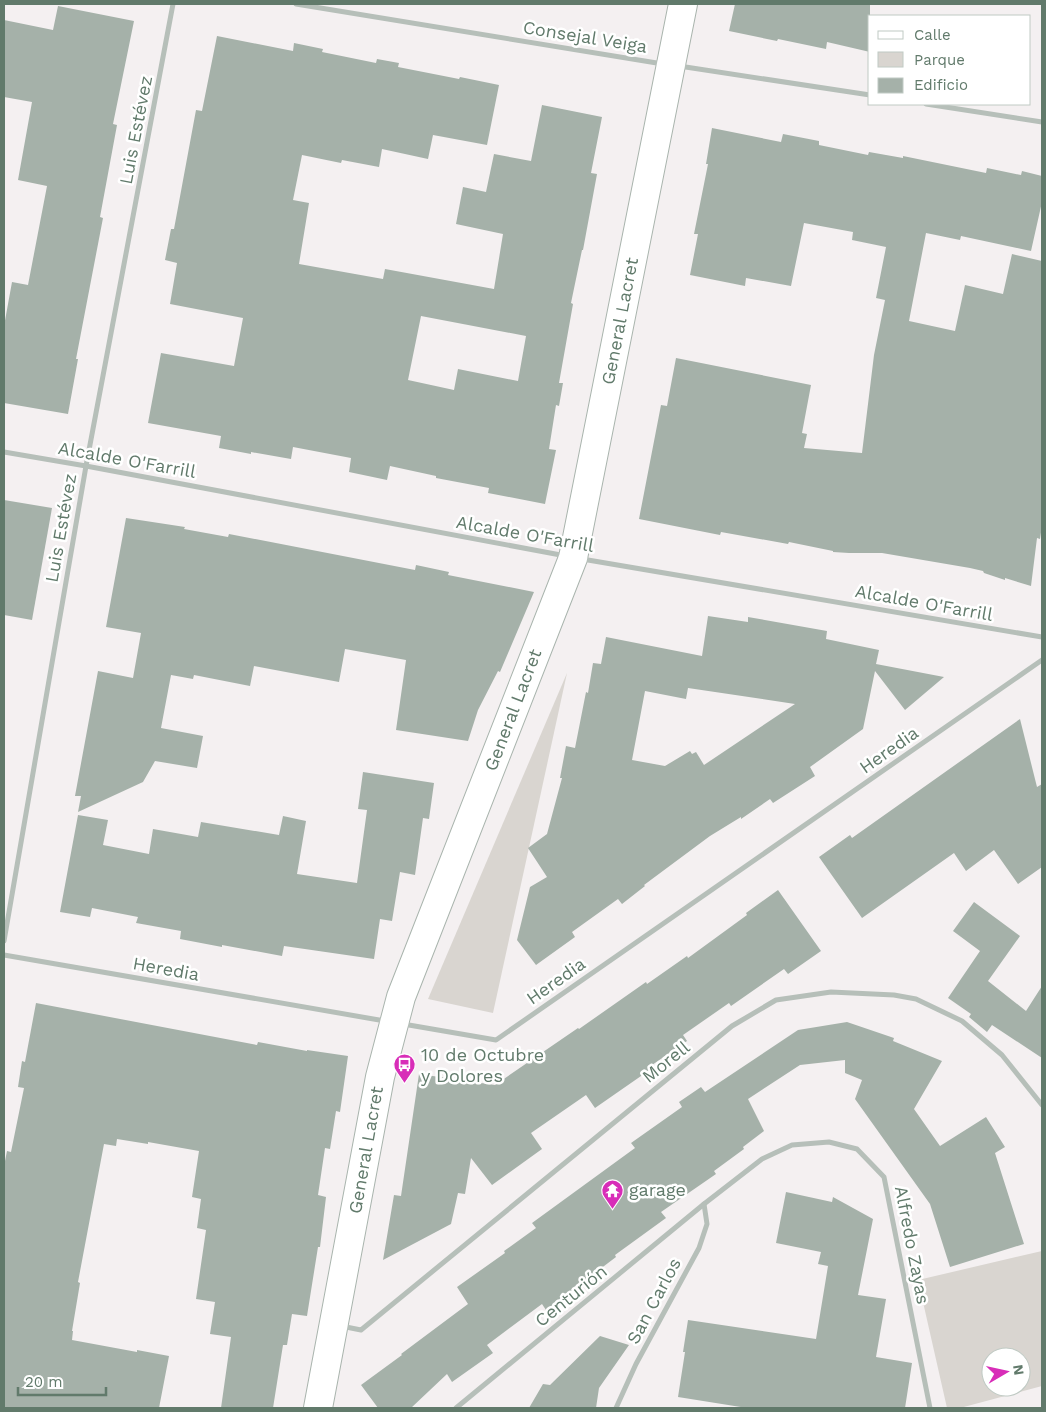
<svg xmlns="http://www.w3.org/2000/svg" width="1046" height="1412" font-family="'Work Sans',sans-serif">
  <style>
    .green { fill: #d9d5d0; fill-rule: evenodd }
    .building { fill: #a5b1a9; fill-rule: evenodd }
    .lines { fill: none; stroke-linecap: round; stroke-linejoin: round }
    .secondary-casing { stroke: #a9b4ad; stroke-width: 30 }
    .street { stroke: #b6bfb9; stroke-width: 5 }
    .secondary { stroke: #fff; stroke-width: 28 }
    .labels { text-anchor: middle; stroke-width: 5; stroke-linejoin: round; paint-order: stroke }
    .street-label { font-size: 18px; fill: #617a6b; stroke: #fff }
    .poi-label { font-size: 18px; fill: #617a6b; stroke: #fff; text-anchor: start }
  </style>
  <rect width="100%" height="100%" fill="#f4f0f1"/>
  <g class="green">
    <polygon points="567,673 493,1013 428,999"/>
    <path d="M 1042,1251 L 1042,1386 L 960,1408 L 947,1408 L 918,1280 ZM 991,1357 L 1021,1357 L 1021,1387 L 991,1387 Z"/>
  </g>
  <g class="building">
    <polygon points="735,4 870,4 870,52 827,42 826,49 778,39 777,41 729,31"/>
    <polygon points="58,6 134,21 113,124 117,125 100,217 103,218 76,359 78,359 68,414 4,403 4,326 12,282 28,285 47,186 18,180 32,102 4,97 4,20 53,30"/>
    <path d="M 217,36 L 293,51 L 294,43 L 323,49 L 322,52 L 376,63 L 377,59 L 399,63 L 398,67 L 459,79 L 460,77 L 499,85 L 487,145 L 433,135 L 428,159 L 382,149 L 379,167 L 342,160 L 341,163 L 302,155 L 293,200 L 309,203 L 299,264 L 383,279 L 385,269 L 494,289 L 503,234 L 456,224 L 463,187 L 486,192 L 494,154 L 531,161 L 542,105 L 602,117 L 591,173 L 597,174 L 583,250 L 582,250 L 571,303 L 573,304 L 559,383 L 563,383 L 559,406 L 556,405 L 549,449 L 556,450 L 545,504 L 488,493 L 489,488 L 436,478 L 436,476 L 390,466 L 387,480 L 349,472 L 351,458 L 293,447 L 291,459 L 251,452 L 251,454 L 219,448 L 221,436 L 148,423 L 161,353 L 234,366 L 243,318 L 170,304 L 177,263 L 165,260 L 171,229 L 174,229 L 196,110 L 202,111 ZM 421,316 L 526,336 L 518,381 L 458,369 L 454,390 L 408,380 Z"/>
    <polygon points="712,128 781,142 783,134 819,141 819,145 868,155 869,152 903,158 903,156 986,173 987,168 1021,175 1022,171 1042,176 1042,202 1031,251 961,236 960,240 926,233 909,321 955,331 965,285 1003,294 1012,254 1042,261 1042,526 1040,539 1037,538 1031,586 1005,578 1005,580 984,573 983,571 970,568 882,553 849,553 833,552 833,551 789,542 788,544 721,532 720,535 639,519 661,405 667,406 676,358 811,385 802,433 807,434 804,448 862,453 874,355 885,300 876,298 886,247 852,240 853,232 804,223 791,286 746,278 745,286 690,275 698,234 694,234 708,164 706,164"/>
    <polygon points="4,500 52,508 32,620 4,615"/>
    <polygon points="126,518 185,527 184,529 228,537 229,534 415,570 416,565 449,572 448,575 534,592 500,672 498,671 478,710 468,741 396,730 406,660 345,649 339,682 254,666 250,686 194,675 193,679 171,675 161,728 203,736 197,768 155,761 143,782 78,812 81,796 75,796 98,671 133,678 141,633 106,627"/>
    <path d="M 708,616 L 748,622 L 748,617 L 827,631 L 826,639 L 879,650 L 876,664 L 944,677 L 905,710 L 875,671 L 863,729 L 810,767 L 815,776 L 773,803 L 770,799 L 741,819 L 741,817 L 710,836 L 644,885 L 645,886 L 622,904 L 618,899 L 572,932 L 575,937 L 536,965 L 517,940 L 530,887 L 547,877 L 528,848 L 547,834 L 562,778 L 560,778 L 566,746 L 575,748 L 586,692 L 588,693 L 593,663 L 601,664 L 606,637 L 702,656 ZM 688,688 L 795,704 L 704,765 L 696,752 L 692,754 L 690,751 L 665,766 L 632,760 L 645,691 L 686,699 Z"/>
    <polygon points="1020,719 1037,787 1042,784 1042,867 1018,884 994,850 966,871 954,853 862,918 819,857 850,835 852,838"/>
    <polygon points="363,772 434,783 429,819 423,818 415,875 400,872 392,921 380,919 374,959 284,946 282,956 222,945 222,947 180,939 181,931 136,923 138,917 92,908 90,917 60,912 78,815 108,820 103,845 149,854 153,829 198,837 201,822 279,835 283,816 306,821 297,874 357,883 367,810 358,809"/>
    <polygon points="778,890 821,951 788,974 784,969 731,1006 729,1003 683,1035 687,1041 652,1065 654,1067 595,1108 586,1095 531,1133 542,1149 492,1185 471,1158 465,1194 458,1193 451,1224 383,1260 394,1195 401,1196 419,1074 495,1085 578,1028 579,1029 646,982 647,984 687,956 688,958 747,915 746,913"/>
    <polygon points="974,902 1020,936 988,981 1026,1011 1042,986 1042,1058 992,1025 987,1032 969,1017 971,1014 948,998 980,951 953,931"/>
    <polygon points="36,1003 257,1045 258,1042 307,1051 307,1050 348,1056 340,1112 336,1111 330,1149 325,1148 318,1195 326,1197 320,1247 318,1247 307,1316 292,1314 287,1345 283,1345 273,1408 221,1408 231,1337 210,1334 215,1302 196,1299 206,1230 197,1228 201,1199 192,1197 199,1151 148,1142 148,1144 117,1139 116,1146 104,1144 78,1282 80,1283 72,1331 73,1331 72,1340 137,1352 137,1350 169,1356 159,1408 4,1408 4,1166 7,1151 11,1152 24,1088 18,1087 22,1061 25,1062"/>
    <polygon points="847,1022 894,1038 893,1041 942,1061 914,1109 940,1146 986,1117 1005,1147 995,1153 1024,1244 950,1267 930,1204 855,1099 862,1080 845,1073 845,1060 800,1065 748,1099 764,1131 743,1147 744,1149 714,1171 716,1174 661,1212 666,1218 615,1255 616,1257 546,1310 542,1304 487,1345 493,1353 452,1382 447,1374 411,1408 378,1408 361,1385 402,1355 401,1354 468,1304 457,1287 505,1253 504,1251 536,1228 532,1223 635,1148 631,1143 682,1107 679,1102 701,1087 705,1092 798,1030"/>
    <polygon points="786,1192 832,1202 833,1197 873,1219 858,1295 886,1299 876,1357 912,1363 905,1408 747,1408 678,1397 685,1352 683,1352 688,1320 816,1339 828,1266 818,1264 821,1252 776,1243"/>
    <polygon points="600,1336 629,1345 599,1388 596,1408 529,1408 543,1384 550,1385"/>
  </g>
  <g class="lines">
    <defs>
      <polyline id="secondary" points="318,1408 380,1077 401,997 573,558 683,4"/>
    </defs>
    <use href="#secondary" class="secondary-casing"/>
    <g class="street">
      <polyline points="296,4 663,64"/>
      <polyline points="679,66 870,95"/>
      <polyline points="926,104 1042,122"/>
      <polyline points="4,452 86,466 566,556"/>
      <polyline points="582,559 1042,637"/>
      <polyline points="4,941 86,466 173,4"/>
      <polyline points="4,955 385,1021"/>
      <polyline points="403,1024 496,1040 1042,660"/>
      <polyline points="341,1326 361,1330 732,1026 776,1000 831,992 894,995 916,999 962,1021 1002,1055 1042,1105"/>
      <polyline points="456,1408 704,1204 762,1159 792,1145 829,1142 857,1149 884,1177 930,1408"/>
      <polyline points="616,1408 636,1364 699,1248 707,1224 704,1204"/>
    </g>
    <use href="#secondary" class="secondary"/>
  </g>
  <defs>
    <symbol id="bus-pin" viewBox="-11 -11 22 30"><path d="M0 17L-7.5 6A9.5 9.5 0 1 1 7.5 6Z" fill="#d82db8" stroke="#fff"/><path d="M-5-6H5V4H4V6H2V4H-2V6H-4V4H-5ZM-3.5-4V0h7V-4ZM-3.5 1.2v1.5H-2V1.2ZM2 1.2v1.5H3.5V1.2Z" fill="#fff"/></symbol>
    <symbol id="temple-pin" viewBox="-11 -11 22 30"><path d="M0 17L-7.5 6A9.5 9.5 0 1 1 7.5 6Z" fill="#d82db8" stroke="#fff"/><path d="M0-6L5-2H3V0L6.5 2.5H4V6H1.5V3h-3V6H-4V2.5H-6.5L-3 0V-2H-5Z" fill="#fff"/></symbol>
  </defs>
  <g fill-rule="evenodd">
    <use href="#bus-pin" x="392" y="1052" width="25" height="34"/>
    <use href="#temple-pin" x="600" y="1178" width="25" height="34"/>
  </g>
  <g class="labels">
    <g class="street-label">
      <text transform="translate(585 37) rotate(9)" y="6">Consejal Veiga</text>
      <text transform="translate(136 130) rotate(-79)" y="6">Luis Estévez</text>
      <text transform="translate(620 321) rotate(-79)" y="6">General Lacret</text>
      <text transform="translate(127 460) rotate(10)" y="6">Alcalde O'Farrill</text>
      <text transform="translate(61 528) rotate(-80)" y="6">Luis Estévez</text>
      <text transform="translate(525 534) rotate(10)" y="6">Alcalde O'Farrill</text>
      <text transform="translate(924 603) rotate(10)" y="6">Alcalde O'Farrill</text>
      <text transform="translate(513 710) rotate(-69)" y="6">General Lacret</text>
      <text transform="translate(889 750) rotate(-35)" y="6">Heredia</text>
      <text transform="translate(166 969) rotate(10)" y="6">Heredia</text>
      <text transform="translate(556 981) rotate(-35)" y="6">Heredia</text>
      <text transform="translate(666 1062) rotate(-39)" y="6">Morell</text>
      <text transform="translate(366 1150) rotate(-80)" y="6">General Lacret</text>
      <text transform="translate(912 1245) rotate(79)" y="6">Alfredo Zayas</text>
      <text transform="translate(571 1296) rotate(-39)" y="6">Centurión</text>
      <text transform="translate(654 1301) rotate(-62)" y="6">San Carlos</text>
    </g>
    <g class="poi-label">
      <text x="421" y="1061">10 de Octubre<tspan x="421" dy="21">y Dolores</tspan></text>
      <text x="629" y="1196">garage</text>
    </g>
  </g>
  <rect width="1046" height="1412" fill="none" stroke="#617a6b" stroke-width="10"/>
  <rect x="868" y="15" width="162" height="90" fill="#ffffff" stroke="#c0cac4"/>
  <rect x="878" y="31" width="25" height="8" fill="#ffffff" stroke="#c0cac4"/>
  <text x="914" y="40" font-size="15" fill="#617a6b">Calle</text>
  <rect x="878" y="52" width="25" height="15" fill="#d9d5d0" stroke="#c0cac4"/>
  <text x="914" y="65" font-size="15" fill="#617a6b">Parque</text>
  <rect x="878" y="78" width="25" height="15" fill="#a5b1a9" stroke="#c0cac4"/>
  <text x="914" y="90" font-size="15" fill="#617a6b">Edificio</text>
  <g transform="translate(1006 1372) rotate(81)"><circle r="24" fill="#ffffff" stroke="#c0cac4"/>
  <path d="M0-4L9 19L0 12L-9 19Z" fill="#d82db8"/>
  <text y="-8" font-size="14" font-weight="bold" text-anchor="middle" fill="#617a6b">N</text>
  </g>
  <path d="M18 1387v8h88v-8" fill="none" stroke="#617a6b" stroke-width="2.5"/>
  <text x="25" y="1387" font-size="15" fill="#617a6b" stroke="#ffffff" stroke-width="4" paint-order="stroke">20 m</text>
</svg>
